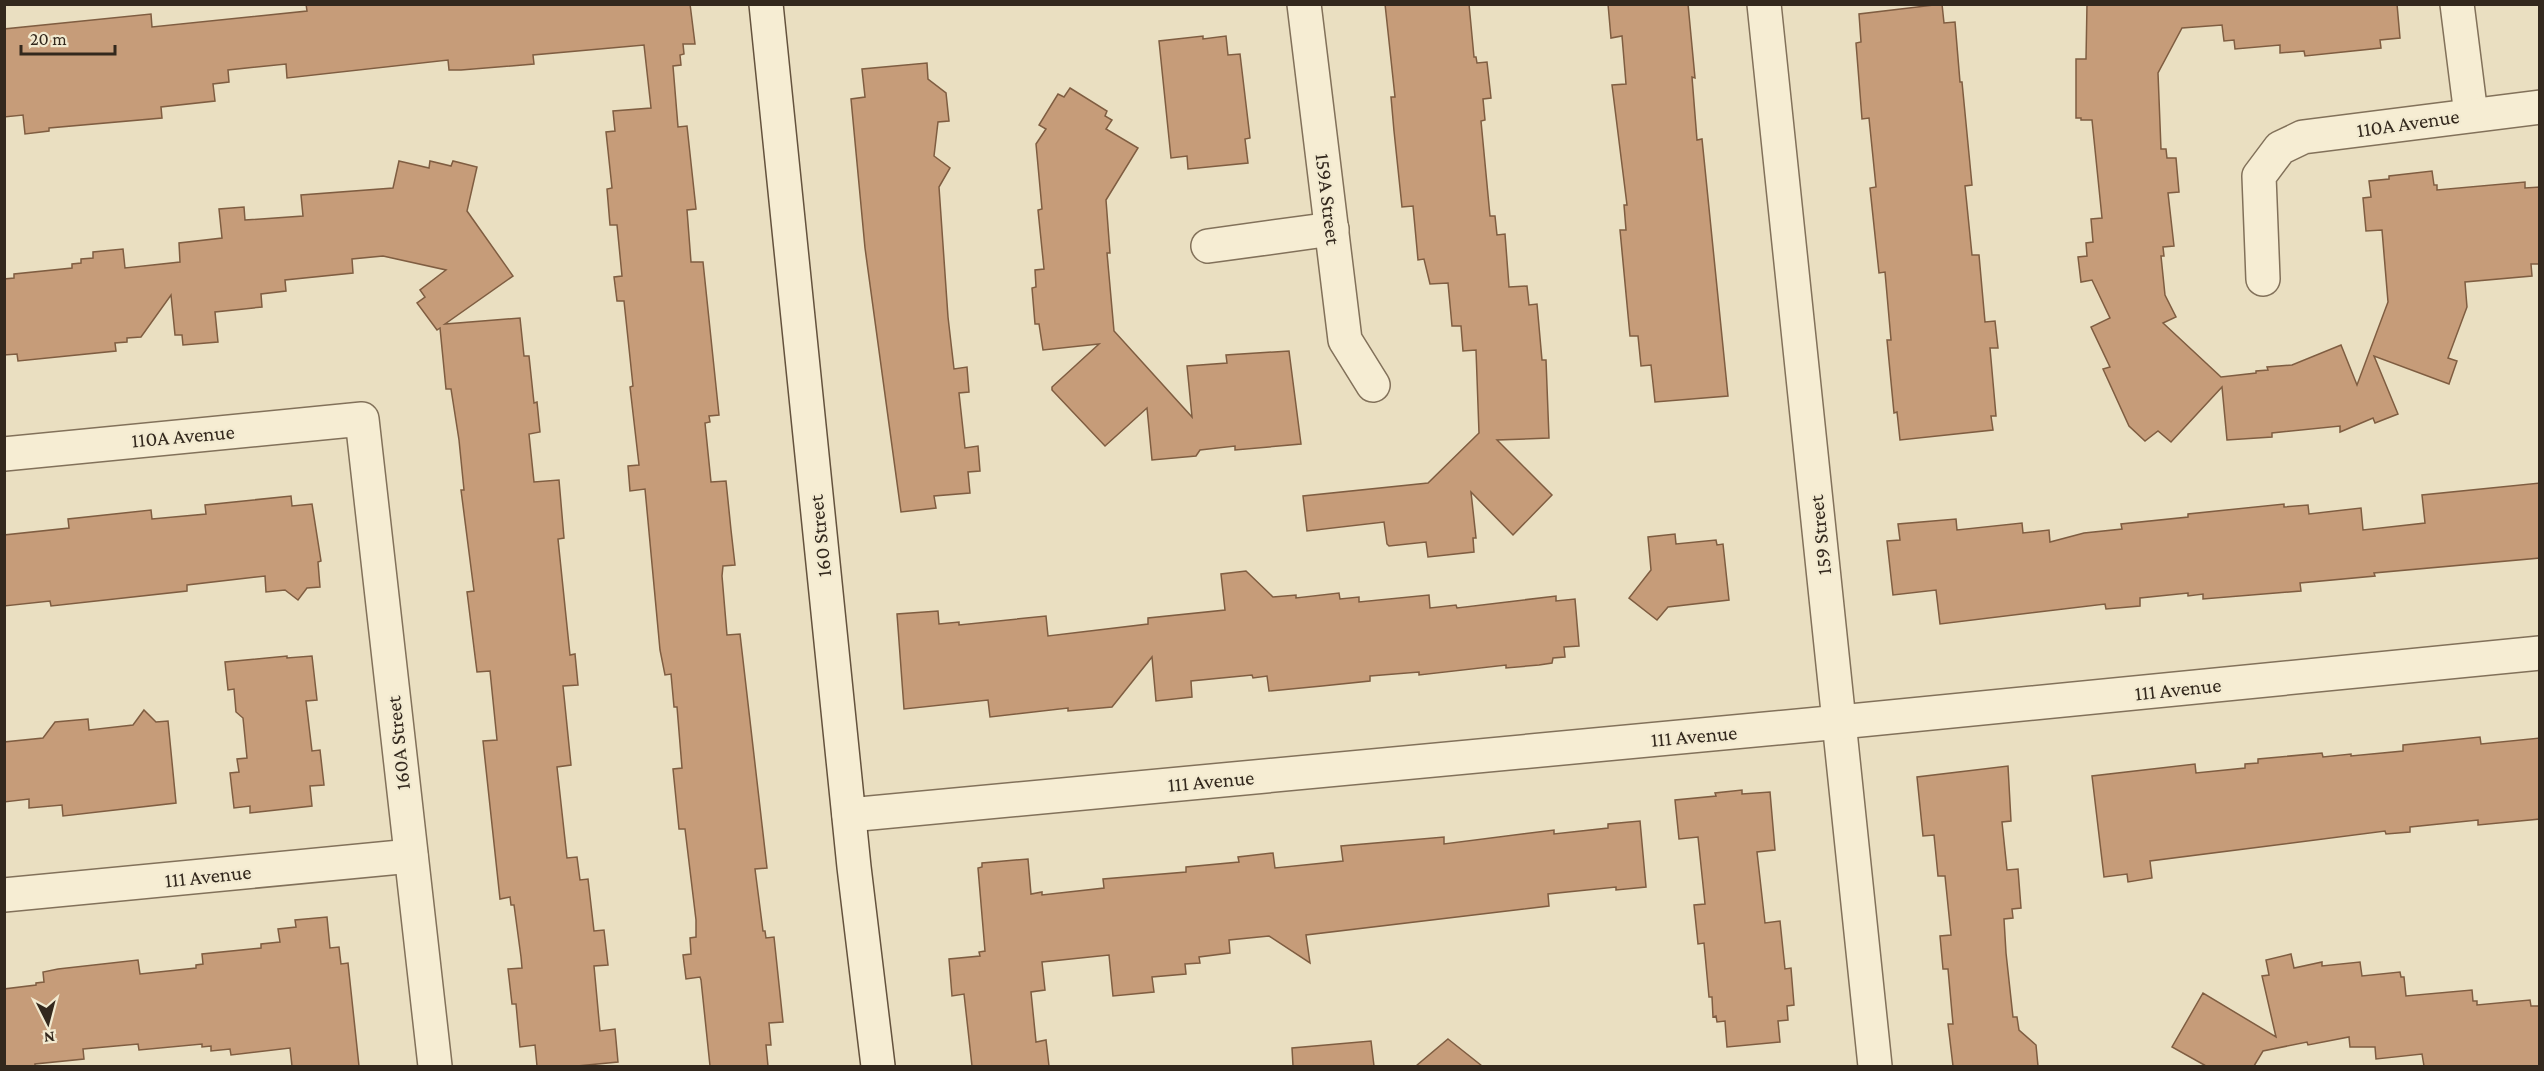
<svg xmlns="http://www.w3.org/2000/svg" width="2544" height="1071" font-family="'Crimson Pro',serif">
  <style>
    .building { fill: #c69c79; stroke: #7f5d41; stroke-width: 1.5 }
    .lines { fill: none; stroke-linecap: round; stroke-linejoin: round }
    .street-casing { stroke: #82715a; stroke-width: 36 }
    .secondary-casing { stroke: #64523d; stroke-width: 36 }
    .street { stroke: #f6edd3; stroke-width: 33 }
    .secondary { stroke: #f6edd3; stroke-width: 33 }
    .labels { text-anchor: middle; stroke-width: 4.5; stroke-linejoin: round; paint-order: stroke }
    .street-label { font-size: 21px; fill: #33281d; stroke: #f2ead0 }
  </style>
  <rect width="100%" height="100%" fill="#eadfc1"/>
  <g class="building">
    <polygon points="306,4 690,4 695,44 683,44 684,54 680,55 681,65 673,66 678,127 687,126 696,209 687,210 691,262 703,262 719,415 709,416 710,422 705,423 711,482 726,481 731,530 735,565 723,566 722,576 727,635 740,634 767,868 755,869 763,931 765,931 766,938 774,937 783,1022 769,1023 771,1045 766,1045 768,1066 710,1066 701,980 700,977 686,979 683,955 691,954 690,938 696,937 696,920 685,829 679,829 673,769 682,768 677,707 674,707 671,674 665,675 660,650 645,489 630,491 628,466 639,465 630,387 633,386 624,301 617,301 614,277 622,276 617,225 610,225 607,189 612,188 606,132 615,131 613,111 651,108 644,45 533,55 534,64 461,70 449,70 448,60 287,78 286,64 228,70 229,82 213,84 215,101 161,107 162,118 49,128 49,131 25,134 23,115 4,117 4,29 151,14 152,27 307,11"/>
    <polygon points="1385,4 1469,4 1474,57 1476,57 1477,63 1487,62 1491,98 1483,99 1485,120 1481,121 1490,216 1495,216 1497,235 1505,234 1509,287 1527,286 1529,305 1537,304 1542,360 1546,360 1549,438 1497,440 1552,495 1513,535 1471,492 1476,538 1473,538 1474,552 1428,557 1426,542 1389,546 1387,544 1384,522 1307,531 1303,496 1428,483 1479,433 1476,350 1463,351 1461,326 1452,326 1448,283 1430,284 1424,259 1418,260 1413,206 1402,207 1394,131 1391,97 1395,97"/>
    <polygon points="1608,4 1688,4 1695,78 1692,77 1697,140 1702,139 1728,396 1655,402 1651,365 1641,366 1638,336 1630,336 1620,230 1626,230 1624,205 1627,205 1612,85 1626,84 1622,36 1611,38"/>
    <polygon points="1942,4 1944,23 1955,22 1960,82 1962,82 1972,185 1965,186 1972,255 1979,255 1985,322 1995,321 1998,348 1990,348 1996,416 1991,416 1993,430 1900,440 1897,412 1894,413 1887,340 1891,340 1885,272 1879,273 1870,188 1876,187 1869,118 1862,119 1856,43 1861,42 1859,14"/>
    <polygon points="2087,4 2397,4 2400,38 2380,40 2381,48 2305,56 2304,51 2280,53 2280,45 2235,49 2234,40 2224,41 2222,25 2182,28 2158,73 2161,149 2166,149 2167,158 2176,158 2179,192 2168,193 2174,246 2163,247 2164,256 2161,256 2165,295 2176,317 2163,323 2221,377 2256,373 2256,371 2268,370 2267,367 2292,365 2341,345 2357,385 2388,302 2382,230 2366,231 2363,198 2371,197 2369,181 2389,179 2389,176 2432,171 2434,185 2437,185 2437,190 2525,182 2525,188 2540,187 2540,264 2531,264 2532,276 2465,282 2467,307 2448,358 2457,361 2449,384 2374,356 2398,414 2375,423 2373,418 2340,432 2340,426 2272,433 2272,437 2227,440 2222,387 2171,442 2158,431 2145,441 2129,426 2103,369 2110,367 2091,327 2110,318 2092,280 2081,282 2078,257 2087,256 2086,243 2093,242 2091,219 2102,218 2092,120 2081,120 2081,118 2076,118 2076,59 2086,59"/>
    <polygon points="1203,36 1203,39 1226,36 1228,55 1240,54 1250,138 1245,139 1248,163 1188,169 1187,156 1171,158 1159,41"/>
    <polygon points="927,63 928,79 946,93 949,121 938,122 934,156 950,168 939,187 948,317 954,369 967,367 969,392 959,393 965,448 978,446 980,471 968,472 970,493 934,496 936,508 901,512 865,248 851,99 865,97 862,69"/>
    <polygon points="1070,88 1107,111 1105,116 1112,120 1106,129 1138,148 1106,200 1110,253 1107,253 1114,331 1192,417 1187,366 1227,363 1226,355 1289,351 1301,444 1235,450 1235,446 1200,450 1196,456 1152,460 1147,408 1105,446 1052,390 1052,387 1099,344 1043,350 1039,324 1035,324 1032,288 1036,287 1035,270 1044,269 1038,210 1042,209 1036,144 1046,129 1039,125 1058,94 1064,97"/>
    <polygon points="399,161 429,168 430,161 451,166 453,161 477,167 467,211 513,276 445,324 520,318 524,356 529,356 534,403 537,402 540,432 529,434 534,482 559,480 564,538 558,539 570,655 575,654 578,685 563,686 571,765 557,767 567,858 577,857 580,880 588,879 594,931 604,930 608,965 594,966 600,1031 615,1029 618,1062 577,1066 537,1066 535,1045 520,1047 516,1004 512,1004 508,969 522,968 521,957 514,905 511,905 510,897 500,899 483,741 497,740 490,671 477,672 467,592 474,591 461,490 464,490 459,440 451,389 446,389 440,328 437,330 417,303 425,297 420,290 446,270 383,256 352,259 353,273 285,280 286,291 261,294 262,307 215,312 218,342 183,345 182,335 175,335 171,295 141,337 127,338 127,342 115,343 116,351 18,361 17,354 4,355 4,279 14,278 14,274 72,268 72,264 81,263 81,259 93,258 93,252 123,249 125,268 180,262 179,243 222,238 219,209 244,207 245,220 303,216 301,195 393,188"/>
    <polygon points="2540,483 2540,558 2374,573 2375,576 2300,583 2301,591 2203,599 2203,594 2188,596 2188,593 2140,598 2140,606 2106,609 2105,604 1940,624 1936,590 1893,595 1887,541 1900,540 1898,524 1956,519 1957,530 2022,523 2023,533 2049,530 2050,542 2084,533 2122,529 2121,524 2188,517 2188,514 2284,504 2284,507 2308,505 2309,514 2361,508 2363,530 2425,523 2422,495"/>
    <polygon points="291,496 292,506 312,504 321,561 318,562 320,587 307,588 298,600 285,590 266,592 265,576 187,585 187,591 51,606 50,601 4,606 4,535 69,528 68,519 151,510 152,519 206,514 205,505"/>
    <polygon points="1675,534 1676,544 1716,540 1717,545 1723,544 1729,600 1668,607 1657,620 1629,598 1651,570 1648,537"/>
    <polygon points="1246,571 1273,597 1296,595 1296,598 1339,593 1340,599 1359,597 1359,602 1429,595 1430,608 1456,605 1457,608 1556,596 1556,601 1575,599 1579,646 1564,647 1565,657 1553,658 1552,663 1539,665 1506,668 1506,665 1419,675 1419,672 1370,676 1370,681 1322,686 1269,691 1267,676 1253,678 1252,675 1191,681 1192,697 1156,701 1152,657 1112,707 1068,711 1068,708 990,717 988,700 904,709 897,614 938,611 939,624 959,622 959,625 1046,616 1048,636 1148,624 1148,618 1225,610 1221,574"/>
    <polygon points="287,656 287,658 312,656 317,700 306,701 312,751 320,750 324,785 310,786 312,806 250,813 250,806 234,808 230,773 239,772 237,759 247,758 243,718 236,712 234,689 228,690 225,662"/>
    <polygon points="144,710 156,722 168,721 176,803 63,816 62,805 29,808 29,799 4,802 4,742 43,738 55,722 88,719 89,730 133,725"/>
    <polygon points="2480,737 2481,744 2540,738 2540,819 2478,825 2478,820 2410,827 2410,832 2386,834 2385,831 2150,861 2152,878 2128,882 2127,874 2104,877 2092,776 2195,764 2196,773 2245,768 2245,764 2258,763 2258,759 2322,753 2323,757 2351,754 2351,756 2403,751 2403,745"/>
    <polygon points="2008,766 2011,821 2002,822 2007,870 2018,869 2021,908 2012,909 2013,918 2004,919 2006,953 2013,1017 2017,1017 2019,1030 2036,1045 2038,1066 1953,1066 1948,1024 1953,1024 1948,969 1943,969 1940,936 1951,935 1945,876 1938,876 1934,835 1923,836 1917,777"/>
    <polygon points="1742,790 1742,794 1770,792 1775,850 1757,852 1765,923 1780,921 1785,969 1791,968 1794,1005 1787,1006 1788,1020 1778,1021 1780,1042 1727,1047 1725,1021 1717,1022 1716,1016 1713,1017 1712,997 1709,997 1704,943 1698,944 1694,905 1705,904 1698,837 1679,839 1675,800 1716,796 1715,793"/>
    <polygon points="1640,821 1646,887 1616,890 1616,887 1548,894 1549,906 1306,935 1310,963 1269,936 1229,940 1230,953 1199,957 1200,963 1185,964 1186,974 1152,977 1154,992 1113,996 1109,955 1042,962 1045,990 1031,992 1036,1042 1046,1040 1049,1066 972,1066 964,994 952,996 949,959 980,956 979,952 985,951 978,868 982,867 982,863 1028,859 1031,894 1042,892 1042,895 1104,888 1103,879 1186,872 1186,867 1239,862 1238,857 1273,853 1275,868 1343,861 1341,846 1444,837 1444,844 1554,830 1554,834 1608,828 1608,824"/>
    <polygon points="327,917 330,948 339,947 341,964 348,963 359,1066 292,1066 290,1048 231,1055 230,1049 211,1051 211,1046 202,1047 202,1044 139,1050 138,1044 83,1049 84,1059 35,1064 35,1066 4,1066 4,989 36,985 36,983 44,982 43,972 58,969 138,960 140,974 196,968 196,965 203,964 202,954 261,948 261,944 280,942 278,929 296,927 295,920"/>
    <polygon points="2291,954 2294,968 2322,962 2322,966 2360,962 2362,976 2400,972 2401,977 2404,977 2406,996 2472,990 2473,1001 2477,1001 2477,1005 2530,1000 2531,1006 2540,1006 2540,1066 2424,1066 2422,1054 2376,1059 2375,1047 2350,1047 2349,1037 2308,1045 2307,1042 2263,1051 2254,1066 2206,1066 2172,1047 2203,993 2276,1037 2262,976 2269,975 2266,960"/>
    <polygon points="1448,1039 1482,1066 1416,1066"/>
    <polygon points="1371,1041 1374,1066 1293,1066 1292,1048"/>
  </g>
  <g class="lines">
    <defs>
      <g id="street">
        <polyline points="1304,4 1345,340 1373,385"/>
        <polyline points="1764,4 1875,1066"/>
        <polyline points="2457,4 2471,115"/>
        <polyline points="1208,246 1332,229"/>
        <polyline points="2263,279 2259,176 2280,148 2303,137 2540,107"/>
        <polyline points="4,454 362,419 435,1066"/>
        <polyline points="849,815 1840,722 2540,653"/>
        <polyline points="4,895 411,856"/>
      </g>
      <polyline id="secondary" points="766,4 854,867 878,1066"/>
    </defs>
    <use href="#street" class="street-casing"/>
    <use href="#secondary" class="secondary-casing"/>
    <use href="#street" class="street"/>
    <use href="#secondary" class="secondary"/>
  </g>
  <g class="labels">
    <g class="street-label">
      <text transform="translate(2408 123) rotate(-8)" y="7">110A Avenue</text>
      <text transform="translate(1328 199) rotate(83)" y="7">159A Street</text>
      <text transform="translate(183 436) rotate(-5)" y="7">110A Avenue</text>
      <text transform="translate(1820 535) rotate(-96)" y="7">159 Street</text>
      <text transform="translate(820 536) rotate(-96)" y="7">160 Street</text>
      <text transform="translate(2178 689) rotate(-6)" y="7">111 Avenue</text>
      <text transform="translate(1694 736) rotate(-5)" y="7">111 Avenue</text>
      <text transform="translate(398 743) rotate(-96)" y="7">160A Street</text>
      <text transform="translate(1211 781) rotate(-5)" y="7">111 Avenue</text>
      <text transform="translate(208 876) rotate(-6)" y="7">111 Avenue</text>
    </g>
  </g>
  <rect width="2544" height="1071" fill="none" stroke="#33281d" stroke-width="12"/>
  <g transform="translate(48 1023) rotate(174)" stroke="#f2ead0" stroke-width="4.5" paint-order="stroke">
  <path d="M0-4.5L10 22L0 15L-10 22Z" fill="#33281d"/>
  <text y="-9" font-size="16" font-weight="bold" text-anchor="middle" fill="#33281d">N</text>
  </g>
  <path d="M21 45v9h94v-9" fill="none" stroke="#33281d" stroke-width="3"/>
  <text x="30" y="45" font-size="18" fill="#33281d" stroke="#f2ead0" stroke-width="4.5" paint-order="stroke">20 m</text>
</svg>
